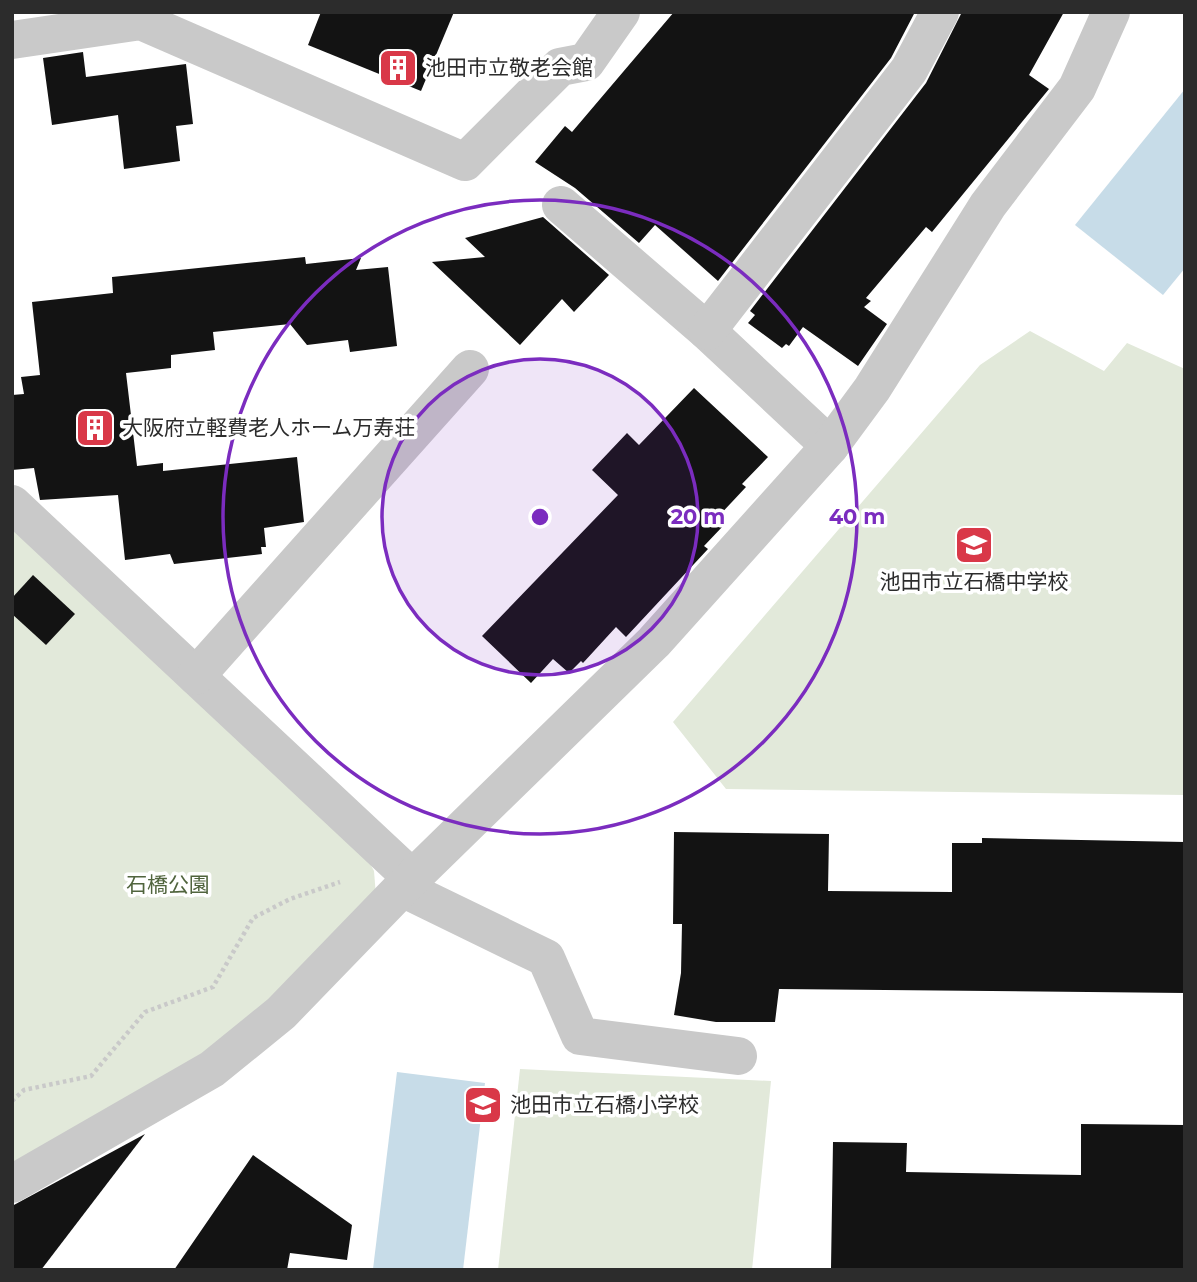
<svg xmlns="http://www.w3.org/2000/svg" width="1197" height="1282" font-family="Montserrat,'Noto Sans JP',sans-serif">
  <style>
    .green { fill: #e2e9da }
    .water { fill: #c7dce8 }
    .building { fill: #131313 }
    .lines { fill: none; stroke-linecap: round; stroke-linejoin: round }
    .path { stroke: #c9c9c9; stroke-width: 4.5; stroke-dasharray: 3.5 3.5; stroke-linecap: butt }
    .minor { stroke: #c9c9c9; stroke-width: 38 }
    .ring { fill: none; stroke: #7b2cbf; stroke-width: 3.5 }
    .labels { text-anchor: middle; stroke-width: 7; stroke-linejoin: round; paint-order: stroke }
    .poi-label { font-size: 21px; fill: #2c2c2c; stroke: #fff; text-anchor: start }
    .park-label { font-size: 21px; fill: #50643d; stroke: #fff }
    .centre { fill: #7b2cbf; stroke: #fff; stroke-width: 3.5 }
    .ring-label { font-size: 21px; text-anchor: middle; font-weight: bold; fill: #7b2cbf; stroke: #fff; stroke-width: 7; stroke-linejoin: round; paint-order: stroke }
  </style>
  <rect width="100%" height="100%" fill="#fff"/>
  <g class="green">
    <polygon points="1030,331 1104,371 1127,343 1185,369 1185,795 726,789 673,722 980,365"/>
    <polygon points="12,528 365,854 374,871 376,896 294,982 202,1060 12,1172"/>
    <polygon points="520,1069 771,1081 752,1270 498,1270"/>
  </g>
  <g class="water">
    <polygon points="1185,89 1185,268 1163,295 1075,225"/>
    <polygon points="397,1072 485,1083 463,1270 373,1269"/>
  </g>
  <g class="building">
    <polygon points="321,12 454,12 421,91 308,45"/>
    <polygon points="674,12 915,12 891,58 718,281 655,225 639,243 575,188 535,162 565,126 572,132"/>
    <polygon points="962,12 1064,12 1029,75 1049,89 932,232 926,227 866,298 871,301 864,307 887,324 858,366 803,327 789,346 786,344 782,348 748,323 755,315 750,311 926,83"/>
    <polygon points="83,52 86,77 186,64 193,124 176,126 180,161 124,169 118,115 52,125 43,58"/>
    <polygon points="543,217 609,275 574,312 562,299 520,345 432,262 485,257 465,238"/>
    <polygon points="305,257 306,264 361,258 356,270 388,267 397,346 350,352 348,340 307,345 290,324 213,332 215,350 171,355 171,368 126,373 137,466 163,463 163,471 297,457 304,522 264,528 266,547 261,547 262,554 174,564 170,554 125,560 118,495 40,500 34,468 12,470 12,395 24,394 21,377 40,375 32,302 113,293 112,277"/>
    <polygon points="694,388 768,457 742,484 746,487 716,519 723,526 704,546 708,549 626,637 616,627 583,663 581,661 569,673 553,659 531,683 482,636 618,495 592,470 627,433 639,445"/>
    <polygon points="33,575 75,614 46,645 12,614 12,598"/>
    <polygon points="674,832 829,834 828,891 952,892 952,843 982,843 982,838 1185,842 1185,993 779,989 775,1022 716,1022 674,1015 681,973 682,924 673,924"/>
    <polygon points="1081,1124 1185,1125 1185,1270 831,1268 833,1142 907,1143 906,1172 1081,1175"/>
    <polygon points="145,1134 41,1270 12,1270 12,1206"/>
    <polygon points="253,1155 352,1225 347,1260 290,1253 287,1270 174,1270"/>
  </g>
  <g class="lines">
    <polyline class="path" points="12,1101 24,1090 91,1076 145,1012 213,987 253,918 290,899 340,882"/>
    <g class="minor">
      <polyline points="12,40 141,21 465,162 560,67 586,62 621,12"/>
      <polyline points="561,205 707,331 830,446"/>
      <polyline points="707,331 909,70 940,12"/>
      <polyline points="12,504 412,878"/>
      <polyline points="196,676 470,369"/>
      <polyline points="402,888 546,958 580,1036 738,1056"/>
      <polyline points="12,1184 212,1069 281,1013 402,888 654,642 830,446 872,389 988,205 1077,88 1111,12"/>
    </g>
  </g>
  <circle cx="540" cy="517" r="158" fill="#7b2cbf" fill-opacity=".12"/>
  <g class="ring">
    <circle cx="540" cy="517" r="158"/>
    <circle cx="540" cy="517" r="317"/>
  </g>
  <defs>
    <symbol id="building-square" viewBox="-11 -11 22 22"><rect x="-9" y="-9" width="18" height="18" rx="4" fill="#d93848" stroke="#fff"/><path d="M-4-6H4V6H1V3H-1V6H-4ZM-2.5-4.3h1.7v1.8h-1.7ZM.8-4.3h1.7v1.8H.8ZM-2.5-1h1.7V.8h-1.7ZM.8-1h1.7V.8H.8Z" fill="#fff"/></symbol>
    <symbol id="school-square" viewBox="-11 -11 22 22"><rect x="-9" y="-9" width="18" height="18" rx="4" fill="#d93848" stroke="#fff"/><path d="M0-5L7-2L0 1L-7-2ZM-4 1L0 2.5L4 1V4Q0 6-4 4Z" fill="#fff"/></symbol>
  </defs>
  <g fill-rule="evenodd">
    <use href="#building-square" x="376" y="46" width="44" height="44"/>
    <use href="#building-square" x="73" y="406" width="44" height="44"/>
    <use href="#school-square" x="952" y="523" width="44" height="44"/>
    <use href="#school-square" x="461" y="1083" width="44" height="44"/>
  </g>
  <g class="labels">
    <g class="poi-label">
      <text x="425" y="75">池田市立敬老会館</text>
      <text x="122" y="435">大阪府立軽費老人ホーム万寿荘</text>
      <text x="974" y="589" text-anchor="middle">池田市立石橋中学校</text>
      <text x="510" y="1112">池田市立石橋小学校</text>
    </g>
    <g class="park-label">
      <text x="168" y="892">石橋公園</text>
    </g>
  </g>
  <circle cx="540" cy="517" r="10" class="centre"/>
  <g class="ring-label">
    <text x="698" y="524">20 m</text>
    <text x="857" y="524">40 m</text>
  </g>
  <rect width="1197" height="1282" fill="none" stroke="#2c2c2c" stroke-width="28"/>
</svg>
